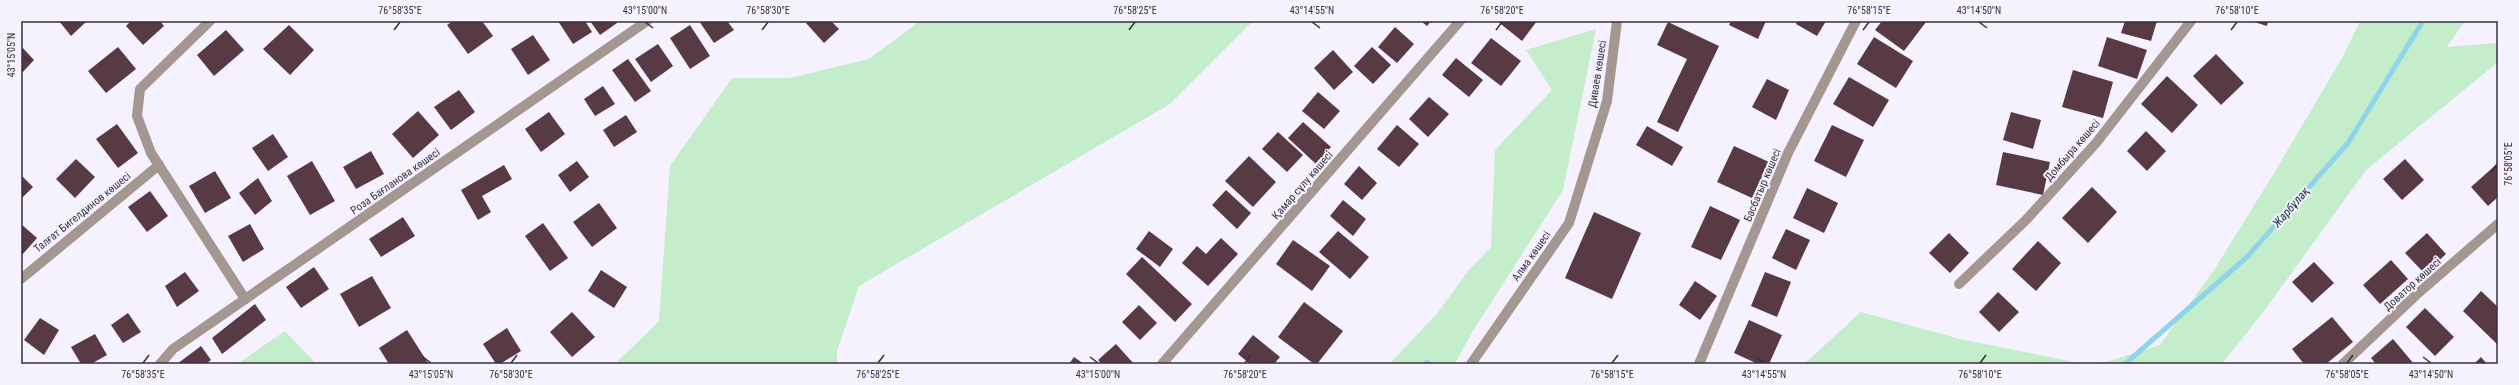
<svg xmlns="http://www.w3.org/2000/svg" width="2519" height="385" font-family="'Roboto Condensed',sans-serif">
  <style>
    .green { fill: #c4edcb }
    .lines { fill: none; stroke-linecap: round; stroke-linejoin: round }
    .stream { stroke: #8fd5ea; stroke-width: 5 }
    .building { fill: #573a44 }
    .minor { stroke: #a49690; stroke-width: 10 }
    .ticks { fill: none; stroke: #34303c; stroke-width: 1.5 }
    .labels { text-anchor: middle; stroke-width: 4; stroke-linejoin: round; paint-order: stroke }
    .street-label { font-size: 11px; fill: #34303c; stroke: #f5f1fe }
    .water-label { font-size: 12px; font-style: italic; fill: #0f313a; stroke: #f5f1fe }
    .neatline { fill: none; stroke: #34303c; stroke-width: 1.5 }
    .ticks-label { font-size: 10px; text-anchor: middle; fill: #34303c }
  </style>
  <rect width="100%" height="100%" fill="#f5f1fe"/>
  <g class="green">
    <polygon points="920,21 1253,21 1170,104 859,286 837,351 837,364 615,364 659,321 670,166 732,78 790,78 869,59"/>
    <polygon points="2360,21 2465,21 2447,47 2498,43 2498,62 2366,170 2264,311 2222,364 2100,364 2160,345 2216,267 2276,170 2343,56"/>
    <polygon points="1596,29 1563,190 1471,334 1455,364 1389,364 1436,315 1468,271 1491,247 1495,150 1552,90 1526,50"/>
    <polygon points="1861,312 1960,339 2085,364 1804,364"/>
    <polygon points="285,331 316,364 237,364"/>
  </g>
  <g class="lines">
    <g class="stream">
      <polyline points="1426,364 1427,362"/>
      <polyline points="2125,364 2247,257 2348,143 2423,21"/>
    </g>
  </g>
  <g class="building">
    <polygon points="59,21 87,21 71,36"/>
    <polygon points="131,21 160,21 164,26 143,45 126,26"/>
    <polygon points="453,21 482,21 493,36 468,54 447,25"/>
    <polygon points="558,21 585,21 592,32 573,44"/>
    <polygon points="590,21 616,21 617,23 600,35"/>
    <polygon points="699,21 727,21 734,30 714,43"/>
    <polygon points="809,21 831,21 839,29 824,43 806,23"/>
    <polygon points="1421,21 1431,21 1427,26"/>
    <polygon points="1497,21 1537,21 1522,41"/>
    <polygon points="1731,21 1766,21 1758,39 1729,25"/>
    <polygon points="1797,21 1826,21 1817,36 1796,24"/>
    <polygon points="1882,21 1925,21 1926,22 1904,51 1875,30"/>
    <polygon points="2125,21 2157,21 2151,41 2121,33"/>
    <polygon points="2251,21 2268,21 2267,26"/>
    <polygon points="1668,22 1719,46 1678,132 1657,122 1687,59 1657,45"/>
    <polygon points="289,25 314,50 290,75 263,49"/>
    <polygon points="690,25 710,56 690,69 670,38"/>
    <polygon points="1395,27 1414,44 1397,63 1378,47"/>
    <polygon points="226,30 244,50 214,76 197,55"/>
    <polygon points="533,35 550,60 528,75 511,49"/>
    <polygon points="1874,37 1913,61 1896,88 1857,64"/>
    <polygon points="2107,37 2147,50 2137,79 2098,66"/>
    <polygon points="1491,38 1521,61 1501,86 1471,63"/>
    <polygon points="658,44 673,66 651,82 635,59"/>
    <polygon points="21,46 34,60 21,74"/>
    <polygon points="118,47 136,69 106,93 88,71"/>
    <polygon points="1372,47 1391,65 1373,84 1354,66"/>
    <polygon points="1333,50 1353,72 1334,90 1314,68"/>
    <polygon points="2216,54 2244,83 2221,105 2193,76"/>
    <polygon points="1456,58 1483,80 1469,97 1442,75"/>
    <polygon points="628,59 651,91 635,102 612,70"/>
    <polygon points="2073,70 2113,82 2103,118 2062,107"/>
    <polygon points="2167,76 2198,105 2172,133 2141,104"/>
    <polygon points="1849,77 1889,100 1873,127 1833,104"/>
    <polygon points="1767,79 1789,90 1776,120 1752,107"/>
    <polygon points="603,86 615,104 595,116 584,99"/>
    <polygon points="459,90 475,112 451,130 434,107"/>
    <polygon points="1318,92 1340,111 1324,129 1302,111"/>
    <polygon points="1429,97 1449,114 1428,137 1409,119"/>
    <polygon points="418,111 439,135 413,158 392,134"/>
    <polygon points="549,112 565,134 541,152 525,129"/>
    <polygon points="2011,112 2041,120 2033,149 2003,140"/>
    <polygon points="626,115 637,132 614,147 603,130"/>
    <polygon points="1303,122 1331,147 1316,164 1288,138"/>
    <polygon points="117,124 138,153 118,168 96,139"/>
    <polygon points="1397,125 1419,144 1399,167 1377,149"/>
    <polygon points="1832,125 1864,140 1846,177 1814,161"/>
    <polygon points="1647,126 1683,147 1672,166 1636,145"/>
    <polygon points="2146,131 2166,151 2147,171 2127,151"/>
    <polygon points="1278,132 1303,155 1287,172 1262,149"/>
    <polygon points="273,134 288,157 268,171 252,148"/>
    <polygon points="1734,146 1769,162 1752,198 1717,182"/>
    <polygon points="371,151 384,174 356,189 343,167"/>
    <polygon points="2003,152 2050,162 2043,195 1996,185"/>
    <polygon points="1249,156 1276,182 1253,207 1225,181"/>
    <polygon points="76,159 95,177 75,198 56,179"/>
    <polygon points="2405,159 2424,180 2402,200 2383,179"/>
    <polygon points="312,161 335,201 310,215 287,176"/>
    <polygon points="577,161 589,177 570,192 558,175"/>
    <polygon points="2498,163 2498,197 2488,206 2471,187"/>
    <polygon points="504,165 512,179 482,196 491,212 478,220 461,190"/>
    <polygon points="1359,166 1377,183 1362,200 1344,184"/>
    <polygon points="215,171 231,198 205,213 189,186"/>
    <polygon points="21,175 33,187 21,199"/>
    <polygon points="258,178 272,201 255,215 239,193"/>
    <polygon points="2092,187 2117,212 2088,243 2062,218"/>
    <polygon points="1807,188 1838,203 1824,233 1793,218"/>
    <polygon points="1226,190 1251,213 1237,229 1212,205"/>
    <polygon points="150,191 168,216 147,232 128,207"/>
    <polygon points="1343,200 1366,219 1353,236 1330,216"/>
    <polygon points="599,203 617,228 592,247 573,222"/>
    <polygon points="1710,206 1740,220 1721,260 1691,247"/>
    <polygon points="1594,212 1641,233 1612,299 1565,278"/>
    <polygon points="403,217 415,236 381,257 369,239"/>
    <polygon points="543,223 568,258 550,271 525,236"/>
    <polygon points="21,224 37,238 22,255 21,254"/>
    <polygon points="250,224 264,249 243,262 228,236"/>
    <polygon points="1786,229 1810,240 1796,270 1772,258"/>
    <polygon points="1149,231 1173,249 1160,267 1136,249"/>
    <polygon points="1338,231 1369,257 1350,279 1319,252"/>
    <polygon points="1949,233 1969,253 1950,273 1929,253"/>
    <polygon points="2427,233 2446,254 2425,274 2405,253"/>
    <polygon points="1221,238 1238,254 1208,286 1182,263 1197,246 1206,254"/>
    <polygon points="1293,240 1330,266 1312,291 1276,264"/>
    <polygon points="2038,241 2061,263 2036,291 2012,269"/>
    <polygon points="1142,257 1192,304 1175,322 1126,274"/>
    <polygon points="2391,260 2408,279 2380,304 2363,285"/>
    <polygon points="2314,262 2334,283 2312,303 2292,282"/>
    <polygon points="314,267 329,289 301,308 286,287"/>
    <polygon points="601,270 627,287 614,308 588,291"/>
    <polygon points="185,272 199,291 177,307 165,286"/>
    <polygon points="1765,272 1791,282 1777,317 1751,306"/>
    <polygon points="372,276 391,308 359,327 340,294"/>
    <polygon points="1695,281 1717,296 1700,320 1679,305"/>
    <polygon points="2481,291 2498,307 2498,345 2463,311"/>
    <polygon points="1998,292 2019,312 1999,332 1979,312"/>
    <polygon points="1304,302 1343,331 1317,364 1314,364 1278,337"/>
    <polygon points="255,304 266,320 222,354 212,338"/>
    <polygon points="1139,305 1157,323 1140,340 1122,322"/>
    <polygon points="2425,308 2454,337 2435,356 2406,327"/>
    <polygon points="572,312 595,337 572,357 550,332"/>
    <polygon points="128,313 141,332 123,343 111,325"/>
    <polygon points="2332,317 2353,342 2326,364 2304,364 2292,349"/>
    <polygon points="40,318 59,330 44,355 24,340"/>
    <polygon points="1749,320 1782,335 1769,364 1758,364 1734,353"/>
    <polygon points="507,328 521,351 500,364 496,364 483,344"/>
    <polygon points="407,330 428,363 426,364 389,364 379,348"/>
    <polygon points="95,334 107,355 91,364 81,364 71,347"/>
    <polygon points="1253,335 1280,357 1274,364 1250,364 1238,354"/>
    <polygon points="2393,339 2414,364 2376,364 2371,358"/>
    <polygon points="1116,344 1134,364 1102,364 1098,360"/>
    <polygon points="201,346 211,360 206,364 177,364"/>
    <polygon points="1074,357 1084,364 1069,364"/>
    <polygon points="2481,357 2487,364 2474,364"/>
  </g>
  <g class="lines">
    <g class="minor">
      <polyline points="210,21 140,89 137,116 151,153 245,299"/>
      <polyline points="21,279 159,165"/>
      <polyline points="1959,284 2026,220 2096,143 2191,21"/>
      <polyline points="160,364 173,349 647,21"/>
      <polyline points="1162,364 1460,21"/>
      <polyline points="1471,364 1569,223 1607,101 1617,21"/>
      <polyline points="1699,364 1788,153 1856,21"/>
      <polyline points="2343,364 2416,295 2498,224"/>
    </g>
  </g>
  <path class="ticks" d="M 645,22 L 653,28M 1312,22 L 1320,28M 1979,22 L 1987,28M 394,30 L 400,22M 762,30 L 768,22M 1129,30 L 1135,22M 1496,30 L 1502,22M 1863,30 L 1869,22M 2231,30 L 2237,22M 22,55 L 30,61M 2491,172 L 2497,164M 423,357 L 431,363M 1090,357 L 1098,363M 1756,357 L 1764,363M 2423,357 L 2431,363M 143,363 L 149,355M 511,363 L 517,355M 878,363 L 884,355M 1245,363 L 1251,355M 1612,363 L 1618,355M 1980,363 L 1986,355M 2347,363 L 2353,355"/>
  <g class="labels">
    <g class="street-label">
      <text transform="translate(1597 74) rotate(-81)" y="4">Диваев көшесі</text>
      <text transform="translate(2072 150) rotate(-49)" y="4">Домбыра көшесі</text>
      <text transform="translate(395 181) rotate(-35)" y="4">Роза Бағланова көшесі</text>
      <text transform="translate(1302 185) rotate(-49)" y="4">Қамар сұлу көшесі</text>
      <text transform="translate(1762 185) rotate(-67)" y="4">Басбатыр көшесі</text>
      <text transform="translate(82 212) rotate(-39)" y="4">Талғат Бигелдинов көшесі</text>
      <text transform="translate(1531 256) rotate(-55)" y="4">Алма көшесі</text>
      <text transform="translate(2412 284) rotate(-42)" y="4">Доватор көшесі</text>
    </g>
    <g class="water-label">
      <text transform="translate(2291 207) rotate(-49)" y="4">Жарбұлақ</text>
    </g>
  </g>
  <rect width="2519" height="385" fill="none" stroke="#f5f1fe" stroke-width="44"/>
  <rect x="22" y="22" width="2475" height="341" class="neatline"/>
  <g class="ticks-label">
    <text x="400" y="14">76°58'35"E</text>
    <text x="645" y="14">43°15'00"N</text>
    <text x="768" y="14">76°58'30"E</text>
    <text x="1135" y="14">76°58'25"E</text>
    <text x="1312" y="14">43°14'55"N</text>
    <text x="1502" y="14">76°58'20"E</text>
    <text x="1869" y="14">76°58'15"E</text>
    <text x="1979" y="14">43°14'50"N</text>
    <text x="2237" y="14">76°58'10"E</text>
    <text transform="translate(11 55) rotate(-90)" y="4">43°15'05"N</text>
    <text transform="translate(2508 164) rotate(-90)" y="4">76°58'05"E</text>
    <text x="143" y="378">76°58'35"E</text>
    <text x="431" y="378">43°15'05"N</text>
    <text x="511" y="378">76°58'30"E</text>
    <text x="878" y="378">76°58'25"E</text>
    <text x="1098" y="378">43°15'00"N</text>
    <text x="1245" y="378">76°58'20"E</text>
    <text x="1612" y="378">76°58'15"E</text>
    <text x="1764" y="378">43°14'55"N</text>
    <text x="1980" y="378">76°58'10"E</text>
    <text x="2347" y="378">76°58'05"E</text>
    <text x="2431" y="378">43°14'50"N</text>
  </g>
</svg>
